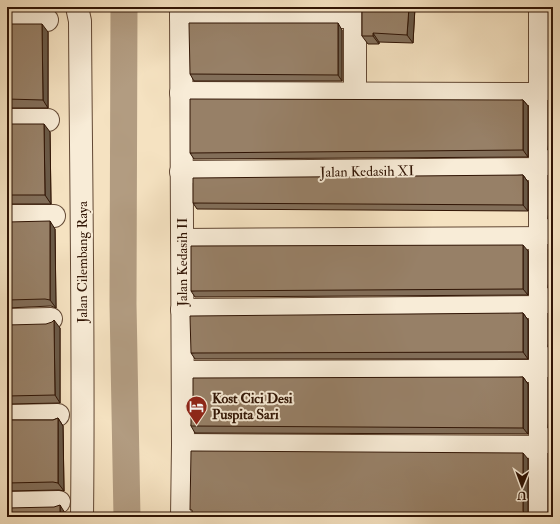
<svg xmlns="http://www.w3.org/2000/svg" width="560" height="524" font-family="'IM FELL Double Pica',serif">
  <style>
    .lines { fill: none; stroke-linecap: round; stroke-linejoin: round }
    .river { stroke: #b29c81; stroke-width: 27 }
    .minor-casing { stroke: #624834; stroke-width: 24 }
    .minor { stroke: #f8ecd7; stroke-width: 22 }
    .wall { fill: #826e59; stroke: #311505 }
    .shaded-wall { fill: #6a5a48; stroke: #311505 }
    .building { fill: #978067; stroke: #311505 }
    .labels { text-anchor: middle; stroke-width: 4; stroke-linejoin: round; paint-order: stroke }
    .street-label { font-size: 14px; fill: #311505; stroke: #f8ecd7 }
    .poi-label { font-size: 14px; font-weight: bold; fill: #311505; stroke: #f8ecd7; text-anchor: start }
  </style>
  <rect width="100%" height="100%" fill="#f5e2c1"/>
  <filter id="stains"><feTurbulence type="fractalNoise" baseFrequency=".005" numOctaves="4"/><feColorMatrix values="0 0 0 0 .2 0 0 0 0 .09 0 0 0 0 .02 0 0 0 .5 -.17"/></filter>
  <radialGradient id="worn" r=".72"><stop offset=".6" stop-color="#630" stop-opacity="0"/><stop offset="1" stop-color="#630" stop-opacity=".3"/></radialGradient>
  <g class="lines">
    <polyline class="river" points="124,7 123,304 127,517"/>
    <defs>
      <g id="minor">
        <path d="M 77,7 L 80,21 C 81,186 84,352 82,517"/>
        <polyline points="181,7 183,445 182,517"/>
        <polyline points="540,7 540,517"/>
        <polyline points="181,17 355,17"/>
        <polyline points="7,20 47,20"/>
        <polyline points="181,93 553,94"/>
        <polyline points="355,94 355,7"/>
        <polyline points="7,120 48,120"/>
        <polyline points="181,172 553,169"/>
        <polyline points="7,216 54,216"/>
        <polyline points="182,240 553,238"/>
        <polyline points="182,310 553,307"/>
        <polyline points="7,320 51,319"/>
        <polyline points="183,372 553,371"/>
        <polyline points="7,416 58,415"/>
        <polyline points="183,445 553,447"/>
        <polyline points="7,503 59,502"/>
      </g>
    </defs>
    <use href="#minor" class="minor-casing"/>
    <use href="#minor" class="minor"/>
  </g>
  <g class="wall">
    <polygon points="362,7 415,7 413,43 379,42 379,44 368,44 362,36"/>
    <polygon points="7,24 48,32 48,108 7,108"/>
    <polygon points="342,30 342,81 194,81 190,74"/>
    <polygon points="553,99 553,157 548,150"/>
    <polygon points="523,100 528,106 528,157 194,159 190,153"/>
    <polygon points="7,124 50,132 51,204 7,204"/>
    <polygon points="553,174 553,226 548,219"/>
    <polygon points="523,175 528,182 528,211 197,209 193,203"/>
    <polygon points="7,222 55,229 56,308 51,306 7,308"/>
    <polygon points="553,243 553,295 548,288"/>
    <polygon points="528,251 528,295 195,297 191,291"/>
    <polygon points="553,312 553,353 552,353 548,347"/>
    <polygon points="523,313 528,320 528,359 195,359 191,353"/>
    <polygon points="7,325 60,328 60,403 7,404"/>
    <polygon points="523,377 528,384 528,434 195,433 191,426 193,414"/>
    <polygon points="553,377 553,435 548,428"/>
    <polygon points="58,418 63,426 64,491 59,490 7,491 7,420 53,420"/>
  </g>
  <g class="shaded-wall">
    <polygon points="409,7 415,7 413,43 407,35"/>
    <polygon points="338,23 342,30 342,81 338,75"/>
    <polygon points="42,24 48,32 48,108 43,100"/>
    <polygon points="373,33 379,42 379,44 373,36"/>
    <polygon points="523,100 528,106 528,157 523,150"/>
    <polygon points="44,124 50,132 51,204 45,195"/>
    <polygon points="523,175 528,182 528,211 523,205"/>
    <polygon points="50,221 55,229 56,308 50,300"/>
    <polygon points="523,245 528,251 528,295 523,289"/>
    <polygon points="523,313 528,320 528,359 523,352"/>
    <polygon points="54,320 60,328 60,403 55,395"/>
    <polygon points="523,377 528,384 528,434 523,428"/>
    <polygon points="58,418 63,426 64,491 58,483"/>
    <polygon points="523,453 528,459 528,517 525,517 523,511"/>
    <polygon points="60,505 65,513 65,517 60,517"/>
  </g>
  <g class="building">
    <polygon points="362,7 409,7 407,35 373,33 373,36 362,36"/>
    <polygon points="189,23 338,23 338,75 190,74"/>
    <polygon points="7,24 42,24 43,100 7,99"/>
    <polygon points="190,99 523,100 523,150 190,153"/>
    <polygon points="553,99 553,152 548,150 548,100"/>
    <polygon points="7,124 44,124 45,195 7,195"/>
    <polygon points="553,174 553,221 548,219 548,175"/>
    <polygon points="523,175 523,205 193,203 193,178"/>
    <polygon points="50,221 50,300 45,299 7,300 7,222"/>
    <polygon points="553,243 553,290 548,288 548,244"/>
    <polygon points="523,245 523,289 191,291 191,246"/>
    <polygon points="553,312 553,347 548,347 548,313"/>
    <polygon points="523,313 523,352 191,353 190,316"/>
    <polygon points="54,320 55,395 7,396 7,325 46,324 52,322"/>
    <polygon points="523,377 523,428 191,426 191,414 193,414 193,378"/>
    <polygon points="548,377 553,377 553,429 548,428"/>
    <polygon points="58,418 58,483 53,482 7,483 7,420 53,420"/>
    <polygon points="191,451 523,453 523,511 525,517 192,517 192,510 190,510"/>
    <polygon points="553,452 553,517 546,517 548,511 548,453"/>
    <polygon points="60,505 60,517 7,517 7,508 54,507"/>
  </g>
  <defs>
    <symbol id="hotel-pin" viewBox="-11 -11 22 30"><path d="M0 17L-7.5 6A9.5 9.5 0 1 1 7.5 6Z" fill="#8f2418" stroke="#f8ecd7"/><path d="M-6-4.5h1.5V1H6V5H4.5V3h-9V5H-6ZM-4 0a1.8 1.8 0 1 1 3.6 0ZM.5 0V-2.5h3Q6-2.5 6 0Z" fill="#fff"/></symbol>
  </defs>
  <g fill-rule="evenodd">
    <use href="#hotel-pin" x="184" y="394" width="25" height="34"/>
  </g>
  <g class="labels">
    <g class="street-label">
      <text transform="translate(367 171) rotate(-1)" y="5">Jalan Kedasih XI</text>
      <text transform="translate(82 262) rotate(-90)" y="5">Jalan Cilembang Raya</text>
      <text transform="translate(182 262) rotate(-90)" y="5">Jalan Kedasih II</text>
    </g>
    <g class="poi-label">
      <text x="212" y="403">Kost Cici Desi<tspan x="212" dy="16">Puspita Sari</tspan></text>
    </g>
  </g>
  <rect width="560" height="524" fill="none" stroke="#f5e2c1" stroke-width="24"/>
  <rect x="8" y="8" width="544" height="508" fill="none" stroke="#311505" stroke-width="2"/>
  <rect x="12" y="12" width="536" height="500" fill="none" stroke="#311505"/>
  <g transform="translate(522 486) rotate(181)" stroke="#f8ecd7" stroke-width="3" paint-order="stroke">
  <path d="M0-3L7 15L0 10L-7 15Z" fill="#311505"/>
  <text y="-6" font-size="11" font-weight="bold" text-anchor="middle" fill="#311505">U</text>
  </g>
  <rect width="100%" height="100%" filter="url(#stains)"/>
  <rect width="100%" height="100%" fill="url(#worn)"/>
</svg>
